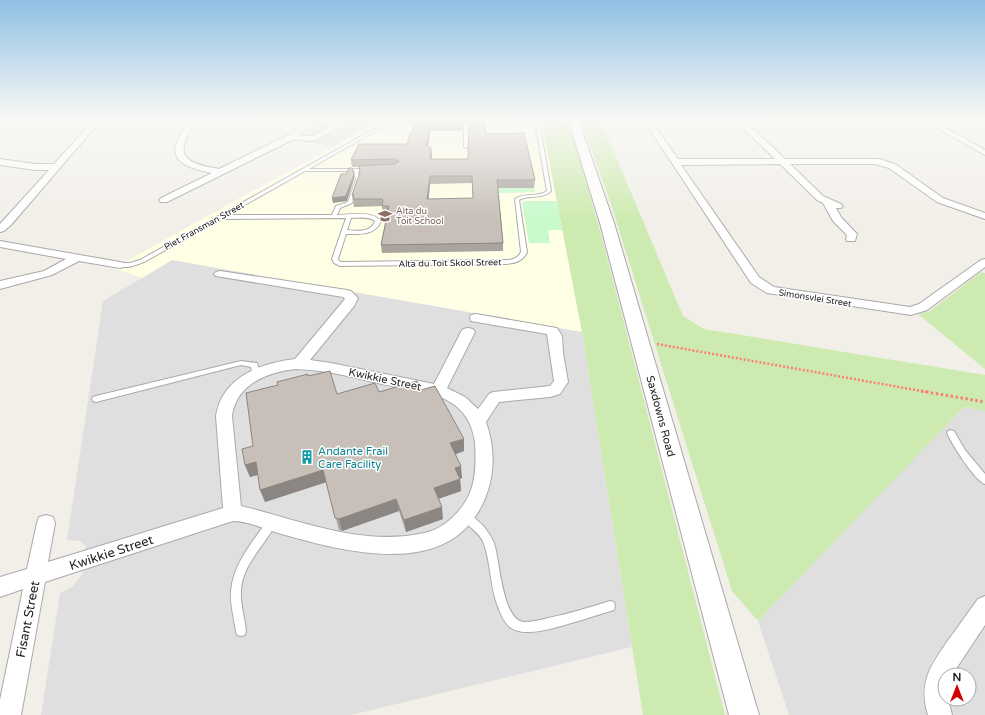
<svg xmlns="http://www.w3.org/2000/svg" width="985" height="715" font-family="'Varela Round',sans-serif">
  <style>
    .residential { fill: #e0dfdf; fill-rule: evenodd }
    .education { fill: #ffffe5 }
    .grass { fill: #cdebb0 }
    .park { fill: #c8facc }
    .lines { fill: none; stroke-linecap: round; stroke-linejoin: round }
    .service-casing { stroke: #a9a9a9; stroke-width: 2 }
    .minor-casing { stroke: #a9a9a9; stroke-width: 2 }
    .tertiary-casing { stroke: #a9a9a9; stroke-width: 2 }
    .path-far1 { stroke: #fa8072; stroke-width: 2.5; stroke-dasharray: 2 2; stroke-linecap: butt }
    .path { stroke: #fa8072; stroke-width: 3; stroke-dasharray: 2.5 2.5; stroke-linecap: butt }
    .service { fill: #fff; fill-rule: evenodd }
    .minor { fill: #fff; fill-rule: evenodd }
    .tertiary { fill: #fff; fill-rule: evenodd }
    .wall { fill: #aba49e; fill-rule: evenodd }
    .shaded-wall { fill: #8b8681 }
    .building { fill: #c7bfb8; stroke: #8b8681; fill-rule: evenodd }
    .labels { text-anchor: middle; stroke-width: 3; stroke-linejoin: round; paint-order: stroke }
    .far-education-label { font-size: 9px; fill: #785e54; stroke: #fff; text-anchor: start }
    .far-street-label { font-size: 9px; fill: #222; stroke: #fff }
    .street-label { font-size: 11px; fill: #222; stroke: #fff }
    .culture-label { font-size: 11px; fill: #0d838f; stroke: #fff; text-anchor: start }
    .near-street-label { font-size: 13px; fill: #222; stroke: #fff }
  </style>
  <rect width="100%" height="100%" fill="#f2efe9"/>
  <g class="residential">
    <polygon points="320,119 383,119 334,147 311,142 321,137 305,134 309,132 308,131"/>
    <polygon points="172,260 582,332 632,647 351,715 41,715 60,593 73,586 83,573 86,546 79,541 67,540 103,301"/>
    <path d="M 964,406 L 982,410 L 985,412 L 985,715 L 789,715 L 758,621 ZM 945,675 L 969,675 L 969,699 L 945,699 Z"/>
  </g>
  <polygon class="education" points="383,119 541,119 582,332 172,260 142,278 114,268"/>
  <g class="grass">
    <polygon points="541,119 566,119 577,149 605,249 725,715 643,715 582,332"/>
    <polygon points="581,119 600,119 683,316 704,329 985,375 985,412 982,410 964,407 758,621 732,591 611,204"/>
    <polygon points="981,272 985,273 985,369 918,314 930,311"/>
  </g>
  <g class="park">
    <polygon points="496,177 510,177 511,188 534,188 535,192 497,193"/>
    <polygon points="524,201 557,201 562,230 548,230 550,243 529,243 522,203"/>
  </g>
  <g class="lines">
    <defs>
      <g id="service">
        <path d="M 388,121 L 390,121 L 390,123 L 423,122 L 425,123 L 423,124 L 386,125 L 309,169 L 368,169 L 370,170 L 368,171 L 359,171 L 358,173 L 360,179 L 352,203 L 340,208 L 337,215 C 350,215 371,210 381,221 C 375,236 359,234 346,234 L 338,259 L 339,261 L 341,262 L 506,260 C 513,260 518,258 521,252 L 515,199 C 524,192 537,198 547,191 L 536,128 L 523,123 L 468,124 L 468,147 L 466,148 L 464,147 L 464,124 L 453,124 L 451,123 L 453,122 L 523,121 L 533,123 L 540,127 L 551,191 C 542,200 530,194 519,200 L 527,252 C 523,261 516,263 506,264 L 340,266 L 334,263 L 332,259 L 346,218 L 221,219 L 144,262 C 136,265 125,270 117,265 L 120,263 L 130,263 L 140,260 ZM 305,171 L 355,171 L 354,173 L 356,179 L 348,202 L 336,206 L 332,215 L 227,215 ZM 351,218 C 359,218 369,216 375,221 C 371,233 357,231 347,230 Z"/>
        <polygon points="241,361 257,363 260,374 259,376 253,376 251,367 241,365 96,402 93,401 92,399 93,397 96,396"/>
        <path d="M 951,430 L 954,431 L 965,450 L 985,474 L 985,484 C 974,480 952,444 947,433 L 948,431 Z"/>
        <path d="M 466,512 C 471,514 474,518 478,521 C 485,527 490,534 494,543 C 500,561 502,620 524,622 C 532,622 541,620 548,618 C 569,614 590,607 610,601 L 614,602 L 615,606 L 614,610 C 604,613 594,616 585,619 C 567,624 543,633 525,632 C 521,632 514,630 511,628 C 504,623 501,614 498,607 C 490,587 491,564 484,544 C 480,531 466,527 461,516 L 463,513 Z"/>
        <path d="M 271,519 L 274,520 L 276,523 C 265,546 242,564 241,591 C 240,604 245,618 246,631 L 245,635 L 241,636 L 237,635 L 236,631 C 234,618 230,604 231,591 C 233,564 253,541 268,520 Z"/>
      </g>
      <g id="minor">
        <polygon points="10,119 0,125 1,119"/>
        <polygon points="95,119 102,119 11,225 4,231 0,232 0,224 49,170 35,170 0,165 0,159 35,164 54,164"/>
        <path d="M 189,119 L 196,119 C 193,127 188,134 185,142 C 177,163 205,166 219,169 L 290,134 L 308,119 L 316,119 L 299,135 L 312,136 L 344,119 L 353,119 L 317,140 L 307,141 L 294,139 L 167,202 L 161,202 L 159,200 L 161,198 L 212,173 C 198,170 170,165 176,145 C 178,136 185,128 189,119 Z"/>
        <polygon points="643,119 650,119 678,159 775,159 735,120 776,119 773,121 746,122 785,159 879,159 895,164 943,198 985,213 985,219 937,202 889,168 875,164 790,164 823,196 841,204 843,206 841,208 836,208 841,217 857,234 855,241 847,241 846,239 847,235 833,221 823,203 817,200 780,164 681,165 759,277 774,287 910,307 919,304 981,260 985,259 985,267 927,310 911,315 767,293 751,283"/>
        <polygon points="921,119 930,119 985,150 985,155"/>
        <polygon points="0,241 120,262 124,263 126,265 124,267 120,268 79,261 52,275 0,289 0,281 44,271 66,259 0,247"/>
        <path d="M 220,271 L 347,290 L 351,291 L 358,298 L 354,306 L 310,360 L 331,363 L 434,384 L 461,332 L 463,329 L 468,328 L 473,329 L 475,332 L 447,388 L 465,397 L 478,409 L 489,394 L 493,392 L 550,386 L 554,381 L 547,334 L 471,321 L 470,318 L 471,315 L 476,314 L 557,328 L 562,336 L 563,353 L 568,382 L 560,394 L 550,397 L 499,402 L 486,422 C 496,450 495,481 481,507 C 445,578 346,552 285,535 C 269,531 250,521 233,521 L 45,582 L 21,715 L 0,715 L 0,700 L 23,589 L 0,597 L 0,577 L 27,569 L 37,523 L 39,517 L 46,515 L 53,517 L 55,523 L 48,562 L 223,508 L 216,416 C 222,377 261,363 295,359 L 345,299 L 343,297 L 216,276 L 214,274 L 216,272 ZM 296,369 C 325,370 353,377 382,384 C 422,392 468,392 475,442 C 476,458 476,473 472,487 C 466,508 445,529 424,533 C 362,547 299,520 241,506 L 232,416 C 236,384 268,372 296,369 Z"/>
        <path d="M 985,596 L 985,625 L 952,675 L 945,675 L 945,699 L 948,699 L 952,715 L 928,715 C 918,682 931,665 949,639 C 959,626 968,612 978,599 Z"/>
      </g>
      <polygon id="tertiary" points="568,119 578,119 614,223 759,715 729,715 600,223"/>
    </defs>
    <use href="#service" class="service-casing"/>
    <use href="#minor" class="minor-casing"/>
    <use href="#tertiary" class="tertiary-casing"/>
    <polyline class="path-far1" points="657,344 927,392"/>
    <polyline class="path" points="921,391 985,402"/>
    <use href="#service" class="service"/>
    <use href="#minor" class="minor"/>
    <use href="#tertiary" class="tertiary"/>
  </g>
  <g class="wall">
    <path d="M 429,119 L 463,119 L 462,120 L 462,131 L 430,131 L 428,146 L 432,155 L 431,159 L 468,159 L 486,134 L 535,180 L 534,188 L 498,188 L 503,243 L 503,251 L 382,253 L 381,245 L 388,214 L 383,214 L 382,206 L 354,207 L 352,195 L 360,174 L 359,167 L 352,167 L 351,160 L 407,144 L 412,133 L 429,120 ZM 472,183 L 473,198 L 428,199 L 430,184 Z"/>
    <polygon points="308,376 337,394 421,390 464,451 455,454 462,478 460,479 461,491 438,499 443,519 406,532 399,511 342,531 339,530 326,482 265,502 258,475 250,477 245,465 253,446"/>
  </g>
  <g class="shaded-wall">
    <polygon points="430,124 430,131 427,153 427,146"/>
    <polygon points="431,148 432,155 430,166 430,159"/>
    <polygon points="354,174 354,179 347,201 333,203 332,198"/>
    <polygon points="430,176 430,184 428,206 427,199"/>
    <polygon points="464,439 464,451 451,456 450,443"/>
    <polygon points="256,462 261,474 250,477 245,465"/>
    <polygon points="461,466 462,478 456,480 455,468"/>
    <polygon points="323,470 327,482 265,502 260,490"/>
    <polygon points="460,479 461,491 435,500 434,488"/>
    <polygon points="396,499 399,511 342,531 339,519"/>
    <polygon points="442,507 443,519 406,532 404,520"/>
  </g>
  <g class="building">
    <path d="M 451,119 L 462,119 L 462,124 L 430,124 L 427,146 L 431,148 L 430,159 L 468,159 L 469,120 L 484,120 L 486,134 L 524,133 L 535,180 L 497,180 L 503,243 L 381,245 L 389,206 L 382,206 L 383,200 L 382,199 L 353,199 L 354,195 L 352,195 L 360,172 L 359,166 L 395,164 L 399,161 L 395,159 L 351,160 L 359,144 L 407,144 L 410,133 L 412,133 L 415,121 ZM 430,176 L 472,176 L 473,198 L 427,199 Z"/>
    <polygon points="349,168 352,168 354,174 346,196 332,198 341,174 346,174"/>
    <polygon points="330,371 337,394 375,383 379,392 417,381 421,390 435,386 464,439 450,443 461,466 455,468 460,479 434,488 442,507 404,520 396,499 339,519 335,518 323,470 260,490 256,462 245,465 242,449 253,446 246,393 278,385 277,382 308,374 308,376"/>
  </g>
  <linearGradient id="sky" x2="0" y2="1"><stop stop-color="#8fc0e4"/><stop offset="0.54" stop-color="#f9f8f5"/><stop offset="1" stop-color="#f9f8f5" stop-opacity="0"/></linearGradient>
  <rect width="985" height="220" fill="url(#sky)"/>
  <defs>
    <symbol id="school-bare" viewBox="-9 -9 18 18"><path d="M0-5L7-2L0 1L-7-2ZM-4 1L0 2.5L4 1V4Q0 6-4 4Z" fill="#8d6e63" stroke="#fff" stroke-width="2.5" paint-order="stroke"/></symbol>
    <symbol id="building-bare" viewBox="-9 -9 18 18"><path d="M-4-6H4V6H1V3H-1V6H-4ZM-2.5-4.3h1.7v1.8h-1.7ZM.8-4.3h1.7v1.8H.8ZM-2.5-1h1.7V.8h-1.7ZM.8-1h1.7V.8H.8Z" fill="#0f9aa8" stroke="#fff" stroke-width="2.5" paint-order="stroke"/></symbol>
  </defs>
  <g fill-rule="evenodd">
    <use href="#school-bare" x="375" y="206" width="20" height="20"/>
    <use href="#building-bare" x="297" y="447" width="20" height="20"/>
  </g>
  <g class="labels">
    <g class="far-education-label">
      <text x="396" y="214">Alta du<tspan x="396" dy="10">Toit School</tspan></text>
    </g>
    <g class="far-street-label">
      <text transform="translate(204 226) rotate(-29)" y="3">Piet Fransman Street</text>
      <text transform="translate(450 263) rotate(-1)" y="3">Alta du Toit Skool Street</text>
      <text transform="translate(815 298) rotate(9)" y="3">Simonsvlei Street</text>
    </g>
    <g class="street-label">
      <text transform="translate(385 379) rotate(12)" y="4">Kwikkie Street</text>
      <text transform="translate(661 416) rotate(75)" y="4">Saxdowns Road</text>
    </g>
    <g class="culture-label">
      <text x="318" y="455">Andante Frail<tspan x="318" dy="13">Care Facility</tspan></text>
    </g>
    <g class="near-street-label">
      <text transform="translate(111 552) rotate(-18)" y="5">Kwikkie Street</text>
      <text transform="translate(27 619) rotate(-79)" y="5">Fisant Street</text>
    </g>
  </g>
  <g transform="translate(957 687)"><circle r="19" fill="#ffffff" stroke="#a7a7a7"/>
  <path d="M0-3L7 15L0 10L-7 15Z" fill="#d40000"/>
  <text y="-6" font-size="11" font-weight="bold" text-anchor="middle" fill="#222222">N</text>
  </g>
</svg>
